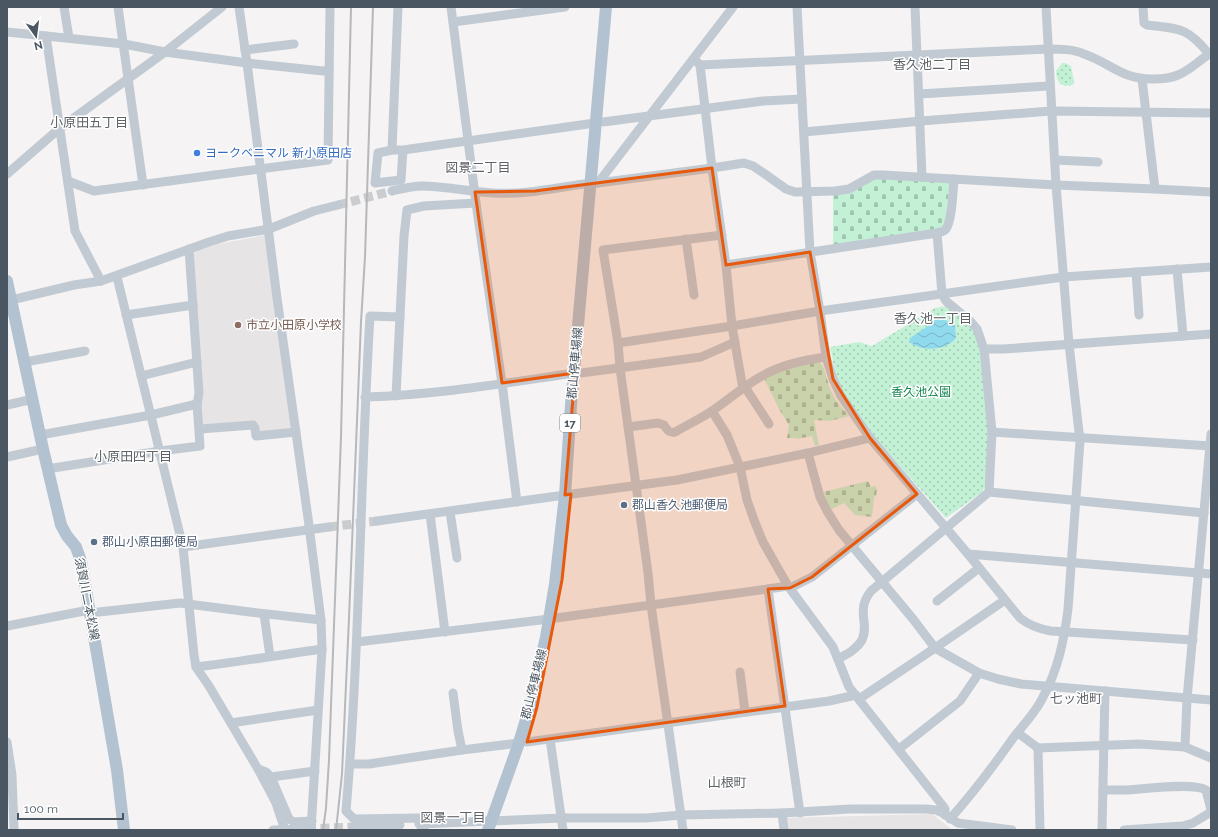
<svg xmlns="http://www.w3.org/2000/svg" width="1218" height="837" font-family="Raleway,'Noto Sans JP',sans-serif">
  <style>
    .education { fill: #e6e4e5 }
    .grass { fill: url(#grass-dots) }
    .cemetery { fill: url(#cemetery-stones) }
    .water { fill: url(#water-waves) }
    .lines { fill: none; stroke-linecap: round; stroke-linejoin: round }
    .minor-tunnel { stroke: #caccce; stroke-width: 9; stroke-dasharray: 9 4.5; stroke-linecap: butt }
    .minor { stroke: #c1cad2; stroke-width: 9 }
    .major { stroke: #b3c2d1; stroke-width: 12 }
    .rail { stroke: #b5b8bd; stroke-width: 2 }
    .marked { fill: #e8590c; fill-opacity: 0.2; stroke: #e8590c; stroke-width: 3; stroke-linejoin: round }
    .shop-dot { fill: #3f7fe0; stroke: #fff; stroke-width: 1.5 }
    .education-dot { fill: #8d6e63; stroke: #fff; stroke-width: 1.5 }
    .service-dot { fill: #5c6f8a; stroke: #fff; stroke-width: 1.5 }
    .labels { text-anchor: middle; stroke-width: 3; stroke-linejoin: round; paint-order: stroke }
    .shield { fill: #fff; stroke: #808990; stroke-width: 1 }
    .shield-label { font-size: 11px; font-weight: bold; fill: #4a5661 }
    .shop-label { font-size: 12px; fill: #366cbe; stroke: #fff; text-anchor: start }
    .education-label { font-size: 12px; fill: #785e54; stroke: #fff; text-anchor: start }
    .street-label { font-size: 12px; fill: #4a5661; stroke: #fff }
    .park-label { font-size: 12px; fill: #17864f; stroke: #fff }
    .service-label { font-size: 12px; fill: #4e5e75; stroke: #fff; text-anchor: start }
    .neighbourhood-label { font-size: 13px; fill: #5f6368; stroke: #fff }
  </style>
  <defs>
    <pattern id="grass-dots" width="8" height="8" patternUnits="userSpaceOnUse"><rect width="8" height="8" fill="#c3f1d5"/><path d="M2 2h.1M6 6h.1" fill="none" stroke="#a0c6b0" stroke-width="1.8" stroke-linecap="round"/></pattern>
    <pattern id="cemetery-stones" width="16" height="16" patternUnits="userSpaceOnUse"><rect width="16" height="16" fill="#c3f1d5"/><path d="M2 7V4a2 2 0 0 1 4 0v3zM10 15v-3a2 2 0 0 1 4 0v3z" fill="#a0c6b0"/></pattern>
    <pattern id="water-waves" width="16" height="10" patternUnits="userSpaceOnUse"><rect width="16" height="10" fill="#90daee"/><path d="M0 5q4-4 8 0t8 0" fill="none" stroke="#78b4c4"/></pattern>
  </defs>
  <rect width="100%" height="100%" fill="#f5f3f3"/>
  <g class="education">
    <polygon points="266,235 294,428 259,434 257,423 202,424 192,258 196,251 218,244"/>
    <polygon points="932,814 951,829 950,830 788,830 786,818"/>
  </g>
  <g class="grass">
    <polygon points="1062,63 1065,63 1071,66 1074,81 1073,85 1065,86 1060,84 1057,78 1056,71"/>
    <polygon points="946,306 971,325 979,338 990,425 987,482 982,492 946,518 877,440 847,399 837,380 830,347 859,342 872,346 935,308"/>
  </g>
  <g class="cemetery">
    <polygon points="874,178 950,181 945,225 942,229 833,245 833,193"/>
    <path d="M 818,361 C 826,366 827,384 832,393 C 836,402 843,409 849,416 L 830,421 L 814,420 L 819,445 L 815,446 L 812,436 L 797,439 L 796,438 L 787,438 L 789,425 L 779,409 L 764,378 L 778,372 Z"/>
    <polygon points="868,481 871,487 875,486 877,489 876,496 874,497 872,517 855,515 844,503 830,510 823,492"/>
  </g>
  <path class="water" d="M 939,318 L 950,322 L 955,326 L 956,338 C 945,351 922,352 909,342 L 910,338 L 928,326 L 930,323 Z"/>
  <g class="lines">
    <g class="minor-tunnel">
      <polyline points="338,205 392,191"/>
      <polyline points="329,527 377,521"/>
      <polyline points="307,829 353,827"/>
    </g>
    <g class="minor">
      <polyline points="64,7 69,38"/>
      <polyline points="118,7 143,185"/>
      <polyline points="239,7 247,63 277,298 308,518 321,620 322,649 311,830"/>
      <polyline points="451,7 476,203 502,383 517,502"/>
      <path d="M 797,7 L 810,252 L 820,311 L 826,357 L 833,379 L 841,396 L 870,438 L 968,554 L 1020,618 C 1030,626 1039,629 1051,631 L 1193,640"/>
      <polyline points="915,7 922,177"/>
      <path d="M 1143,7 L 1144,23 L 1147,25 C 1180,29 1187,27 1209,54"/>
      <polyline points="453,22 565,7"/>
      <polyline points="7,32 124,44 165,52 247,63 323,71 329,70"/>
      <polyline points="46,36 75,231 101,281"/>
      <polyline points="245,50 294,44"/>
      <polyline points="696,61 700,65 712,168 726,265 732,326 743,389"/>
      <path d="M 700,65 L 1048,49 C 1060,49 1073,49 1084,54 C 1111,63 1122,80 1154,79 C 1163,79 1171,78 1178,75 C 1191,70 1199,60 1211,53"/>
      <polyline points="1142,79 1155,189"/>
      <polyline points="919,94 1049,86"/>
      <polyline points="603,122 763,101 802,99"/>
      <polyline points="804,132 921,121 1051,111 1211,113"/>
      <polyline points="392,150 398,7"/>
      <polyline points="403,150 401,180 375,183 378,153 392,150 403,150 588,124 596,123"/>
      <polyline points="1055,160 1098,162"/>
      <polyline points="7,174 60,128 165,52 222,7"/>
      <polyline points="68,181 94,191 328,160 330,7"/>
      <polyline points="598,183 712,168 744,163 753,166 765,174 786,189 795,192 835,191 849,189 874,175 883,175 1056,185 1155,189 1211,192"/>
      <path d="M 392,191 C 401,189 412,186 422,186 C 446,186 469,192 493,193 C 526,195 559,187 591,183 L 598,183 L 733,7"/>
      <path d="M 937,233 C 941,232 944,232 946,229 C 952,221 953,191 954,179"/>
      <polyline points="686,239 694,295"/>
      <polyline points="726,265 937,233 942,294 946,301 970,321 977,329 984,349 992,432 989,492"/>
      <polyline points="1177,269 1183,336"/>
      <polyline points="1136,272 1139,315"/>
      <polyline points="117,277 183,547 194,655 196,667 209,686 258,769 276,803 285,830"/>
      <polyline points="7,301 74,285 101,281 209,242 228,236 269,229 314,211 338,205"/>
      <polyline points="126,315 193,305"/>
      <path d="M 400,317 L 370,316 C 360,481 360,647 346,811 L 354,819 L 420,818 L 424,820 L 425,824 L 424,829 L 421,830"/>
      <polyline points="618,343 732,326 820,311 1063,277 1211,267"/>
      <polyline points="984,349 1004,349 1211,334"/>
      <polyline points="25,362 85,351"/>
      <polyline points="581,373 701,357 735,342"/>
      <polyline points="141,376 197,362"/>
      <polyline points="745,387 769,424"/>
      <polyline points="396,396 404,236 407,210 424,206 476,203"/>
      <path d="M 365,397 C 435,395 505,383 575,373"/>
      <polyline points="7,405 33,399"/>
      <polyline points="712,411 727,435 740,467 747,500 754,520 763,542 788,586 833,647 849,687 943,806 945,809 945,815"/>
      <path d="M 628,427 L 658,423 L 664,425 C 667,430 669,433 675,432 C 687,425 700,419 712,411 C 728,400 743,387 760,377 C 780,365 803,360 826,357"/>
      <polyline points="200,429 253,425 255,428 256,436 296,432"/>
      <polyline points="992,432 1211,446"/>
      <polyline points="40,435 151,415 197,404"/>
      <polyline points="808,453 820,497 827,511 839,530 913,619 935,648 979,673 998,679 1021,684 1211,700"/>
      <polyline points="7,457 43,449"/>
      <polyline points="47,469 160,451 200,446 197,404 199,393 189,249"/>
      <polyline points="450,512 457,558"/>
      <polyline points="430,514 445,632"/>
      <polyline points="377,521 565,495 677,480 808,453 870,438"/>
      <polyline points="183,547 329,527"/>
      <polyline points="968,554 1211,574"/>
      <polyline points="790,588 812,577 917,494"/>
      <polyline points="768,589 800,813"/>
      <polyline points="937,601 979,568"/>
      <polyline points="90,613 180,603 250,612 321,620"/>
      <polyline points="264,614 270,656"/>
      <polyline points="556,618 768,589 788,586"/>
      <polyline points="7,626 89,610"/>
      <polyline points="357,642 549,619"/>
      <path d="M 838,659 C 847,654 857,649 862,640 C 870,624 855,611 871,591 L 989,492 L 1204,513"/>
      <path d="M 196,667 C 238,662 280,655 322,649"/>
      <polyline points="740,672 745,712"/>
      <polyline points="453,693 458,731 462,750"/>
      <polyline points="859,699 935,648 1005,600"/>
      <polyline points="231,723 318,710"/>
      <polyline points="1018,733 1038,748 1139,744 1185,747 1211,758"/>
      <polyline points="550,739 563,830"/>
      <polyline points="7,742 12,775 14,830"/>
      <polyline points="527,742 829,701 856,695"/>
      <polyline points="1185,747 1187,699 1211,434"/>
      <polyline points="1038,748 1040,830"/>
      <polyline points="899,749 960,701 979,673"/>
      <polyline points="350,764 369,764 462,750 519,743"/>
      <polyline points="258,769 266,772 271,777 289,819 294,822 312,821"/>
      <polyline points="271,777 315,771"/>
      <path d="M 1103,790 C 1111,790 1120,790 1128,790 C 1145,789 1194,782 1206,790 L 1211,810"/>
      <polyline points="782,813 850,809 926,809 936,810 941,812 958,823 1012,830"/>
      <path d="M 950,819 C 972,794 992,768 1011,741 C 1021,727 1034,715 1042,699 C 1058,670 1064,641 1068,609 L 1080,441 L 1069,344 L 1056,185 L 1046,7"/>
      <polyline points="419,824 562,818 646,818 682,815 782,813 784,830"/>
      <polyline points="353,827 400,825"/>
      <polyline points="273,830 307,829"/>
      <polyline points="683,830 651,605 648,573 620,368 618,343 603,250 722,235"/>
      <polyline points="1102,830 1105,691"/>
      <polyline points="1124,830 1183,826 1193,823 1211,812"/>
    </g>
    <g class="major">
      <polyline points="7,281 43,449 61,525 67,536 76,547 81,561 117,770 124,830"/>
      <polyline points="488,830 519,743 530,706 546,637 555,584 565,495 571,405 606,7"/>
    </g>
    <g class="rail">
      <polyline points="323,830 326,808 329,760 341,437 351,7"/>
      <polyline points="336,830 342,774 349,618 361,322 365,257 373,7"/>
    </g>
  </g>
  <path class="marked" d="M 712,168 L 726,265 L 810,252 L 833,379 L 870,438 L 917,494 L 812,577 L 790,588 L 768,589 L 785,706 L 527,742 L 537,707 L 562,580 L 571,494 L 565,495 L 575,373 L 502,383 L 475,192 L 535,191 Z"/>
  <circle class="shop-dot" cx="197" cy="153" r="4"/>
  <circle class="education-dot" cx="238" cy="325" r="4"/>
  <g class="service-dot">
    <circle cx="624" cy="505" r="4"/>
    <circle cx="94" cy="542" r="4"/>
  </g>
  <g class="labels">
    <rect class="shield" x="560" y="414" width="20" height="18" rx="3"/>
    <g class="shield-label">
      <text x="570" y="427">17</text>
    </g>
    <g class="shop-label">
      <text x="205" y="157">ヨークベニマル 新小原田店</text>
    </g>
    <g class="education-label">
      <text x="246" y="329">市立小田原小学校</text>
    </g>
    <g class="street-label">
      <text transform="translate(575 363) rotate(-85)" y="4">郡山停車場線</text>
      <text transform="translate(87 599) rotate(79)" y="4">須賀川二本松線</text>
      <text transform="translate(534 684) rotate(-76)" y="4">郡山停車場線</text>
    </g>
    <g class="park-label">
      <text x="921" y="396">香久池公園</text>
    </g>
    <g class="service-label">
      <text x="632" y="509">郡山香久池郵便局</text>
      <text x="102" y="546">郡山小原田郵便局</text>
    </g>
    <g class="neighbourhood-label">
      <text x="932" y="69">香久池二丁目</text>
      <text x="89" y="127">小原田五丁目</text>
      <text x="478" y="172">図景二丁目</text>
      <text x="933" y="323">香久池一丁目</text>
      <text x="133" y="461">小原田四丁目</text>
      <text x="1076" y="703">七ッ池町</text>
      <text x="727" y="787">山根町</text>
      <text x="453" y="822">図景一丁目</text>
    </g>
  </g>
  <rect width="1218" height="837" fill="none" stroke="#4a5661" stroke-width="16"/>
  <g transform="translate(36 36) rotate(166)" stroke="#ffffff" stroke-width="3" paint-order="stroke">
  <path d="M0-3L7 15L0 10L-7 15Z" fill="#4a5661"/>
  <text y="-6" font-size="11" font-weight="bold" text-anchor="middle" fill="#4a5661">N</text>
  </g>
  <path d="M18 813v6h105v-6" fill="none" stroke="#4a5661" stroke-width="2"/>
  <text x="24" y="813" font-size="12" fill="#4a5661" stroke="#ffffff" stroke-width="3" paint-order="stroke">100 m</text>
</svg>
